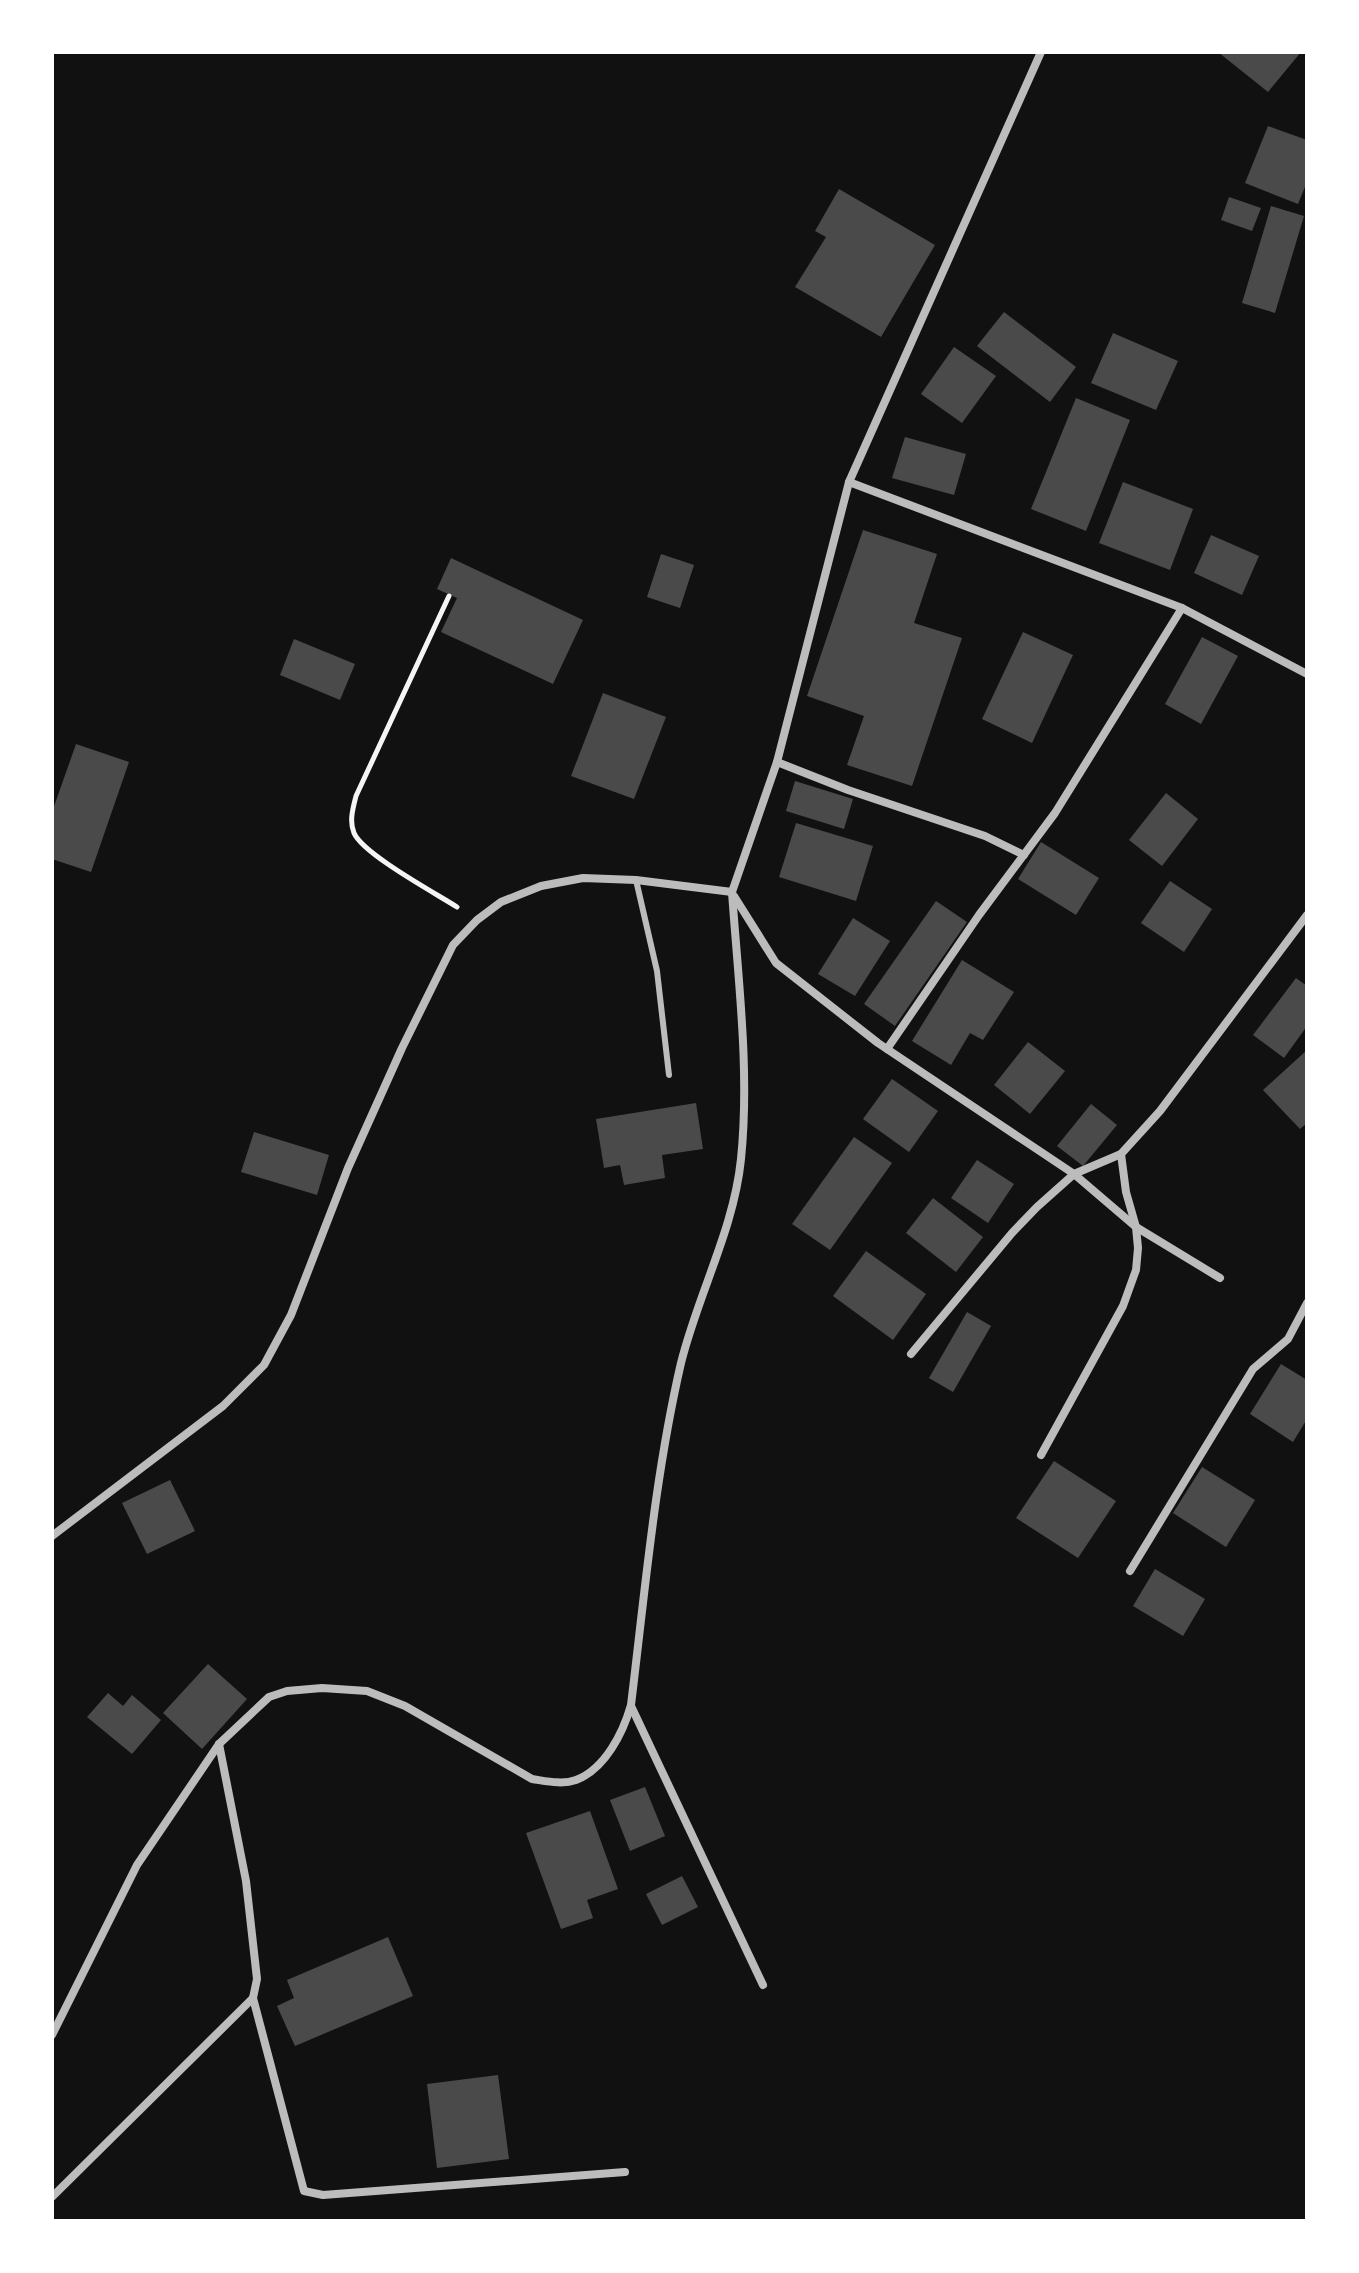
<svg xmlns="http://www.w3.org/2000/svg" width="1359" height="2273" font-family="Inter,sans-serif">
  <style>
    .building { fill: #4a4a4a }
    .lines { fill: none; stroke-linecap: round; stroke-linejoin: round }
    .path { stroke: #f5f5f5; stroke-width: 5 }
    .service { stroke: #bcbcbc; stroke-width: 6 }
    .minor { stroke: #bcbcbc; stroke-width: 8 }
  </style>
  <rect width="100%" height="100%" fill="#111"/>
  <g class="building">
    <polygon points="1218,52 1301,52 1268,92"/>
    <polygon points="1268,126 1307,140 1307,182 1298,204 1245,183"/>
    <polygon points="839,189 935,245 881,337 795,287 826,237 815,231"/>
    <polygon points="1229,197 1261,208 1252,231 1221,220"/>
    <polygon points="1271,206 1304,216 1275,313 1242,303"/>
    <polygon points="1004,312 1076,367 1050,402 977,346"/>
    <polygon points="1113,333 1178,361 1156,410 1091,383"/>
    <polygon points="954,347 996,376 962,423 921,394"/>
    <polygon points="1076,398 1130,420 1086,531 1031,509"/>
    <polygon points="905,437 966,454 954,495 892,478"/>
    <polygon points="1123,482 1193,509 1170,570 1099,543"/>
    <polygon points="863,530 937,554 914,623 962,638 912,786 847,765 864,716 807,696"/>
    <polygon points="1211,535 1259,556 1242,595 1194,573"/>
    <polygon points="661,554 694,565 680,608 647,597"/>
    <polygon points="451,558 583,620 553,684 441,632 457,598 437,589"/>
    <polygon points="1023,632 1073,655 1032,743 982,719"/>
    <polygon points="1202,637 1238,656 1201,724 1165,704"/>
    <polygon points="294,639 355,664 340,700 280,675"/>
    <polygon points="603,693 666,717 634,799 571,776"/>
    <polygon points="76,744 129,762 91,872 52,859 52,812"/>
    <polygon points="795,781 853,799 844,829 786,811"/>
    <polygon points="1166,793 1198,819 1162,866 1129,840"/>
    <polygon points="796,823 873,846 856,901 779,877"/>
    <polygon points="1041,842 1099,878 1076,915 1018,879"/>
    <polygon points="1170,881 1212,909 1184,952 1141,923"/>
    <polygon points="936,901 967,922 895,1026 864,1004"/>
    <polygon points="853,918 890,941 855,996 818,974"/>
    <polygon points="962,960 1014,992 983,1040 970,1033 951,1065 912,1041"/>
    <polygon points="1296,978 1307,986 1307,1026 1284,1058 1253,1035"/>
    <polygon points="1028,1042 1065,1071 1030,1114 994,1085"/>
    <polygon points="1307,1050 1307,1123 1300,1129 1263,1090"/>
    <polygon points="892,1079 938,1111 909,1152 863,1119"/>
    <polygon points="696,1103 703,1149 662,1155 665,1178 624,1185 620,1165 604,1168 596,1119"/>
    <polygon points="1091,1104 1117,1125 1083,1166 1057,1146"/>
    <polygon points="254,1132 329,1155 317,1195 241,1172"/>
    <polygon points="854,1137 892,1163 830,1250 792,1224"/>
    <polygon points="977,1160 1014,1184 988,1223 951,1198"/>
    <polygon points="933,1198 983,1237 956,1272 906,1233"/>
    <polygon points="866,1251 926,1294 893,1340 833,1296"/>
    <polygon points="967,1312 991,1326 953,1392 929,1378"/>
    <polygon points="1281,1364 1307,1380 1307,1419 1293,1442 1250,1414"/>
    <polygon points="1054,1461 1116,1501 1078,1558 1016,1518"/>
    <polygon points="1202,1467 1255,1500 1226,1547 1173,1513"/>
    <polygon points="170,1480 195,1531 147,1554 122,1503"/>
    <polygon points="1155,1569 1205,1599 1183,1636 1133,1606"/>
    <polygon points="208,1664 247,1699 202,1749 163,1713"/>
    <polygon points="108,1693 123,1706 132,1695 161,1720 132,1754 87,1717"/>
    <polygon points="645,1787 665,1836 630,1851 610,1800"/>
    <polygon points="590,1811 618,1889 587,1900 593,1918 561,1929 526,1833"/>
    <polygon points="682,1876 698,1907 662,1925 646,1894"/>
    <polygon points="388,1937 413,1996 295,2046 277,2006 294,1998 287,1980"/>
    <polygon points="498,2075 509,2159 437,2168 427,2084"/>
  </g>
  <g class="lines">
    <path class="path" d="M 449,596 L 356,796 C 353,808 349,821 354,833 C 363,854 435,893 457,907"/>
    <polyline class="service" points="636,880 657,971 669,1075"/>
    <g class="minor">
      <polyline points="849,482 1182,608 1307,674"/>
      <polyline points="777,762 848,790 985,836 1024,855"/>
      <polyline points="734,896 776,963 878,1043 1074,1174 1136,1227 1220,1278"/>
      <polyline points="887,1049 979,915 1055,813 1182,608"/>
      <polyline points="911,1354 1012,1233 1037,1207 1074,1174 1121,1154 1160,1111 1307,915"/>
      <polyline points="1041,1455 1123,1306 1136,1270 1138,1248 1136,1227 1126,1192 1121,1154"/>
      <polyline points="52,1536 223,1406 264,1365 291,1315 348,1168 402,1048 453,945 477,920 501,902 541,886 583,878 636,880 732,892 777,762 849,482 1041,52"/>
      <polyline points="1130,1571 1253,1369 1288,1339 1307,1303"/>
      <polyline points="631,1706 763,1985"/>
      <polyline points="253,1998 304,2191 323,2195 625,2172"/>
      <path d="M 52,2035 L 137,1865 L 219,1744 L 269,1697 L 287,1691 L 322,1688 L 367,1691 L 405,1706 L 532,1779 C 546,1781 562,1785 576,1780 C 605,1769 623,1733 631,1705 C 645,1591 655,1475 681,1363 C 698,1294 734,1229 741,1159 C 750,1071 738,979 732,892"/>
      <polyline points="52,2197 253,1998 257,1979 246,1881 219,1744"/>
    </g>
  </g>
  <rect width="1359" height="2273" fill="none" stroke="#ffffff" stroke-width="108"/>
</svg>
